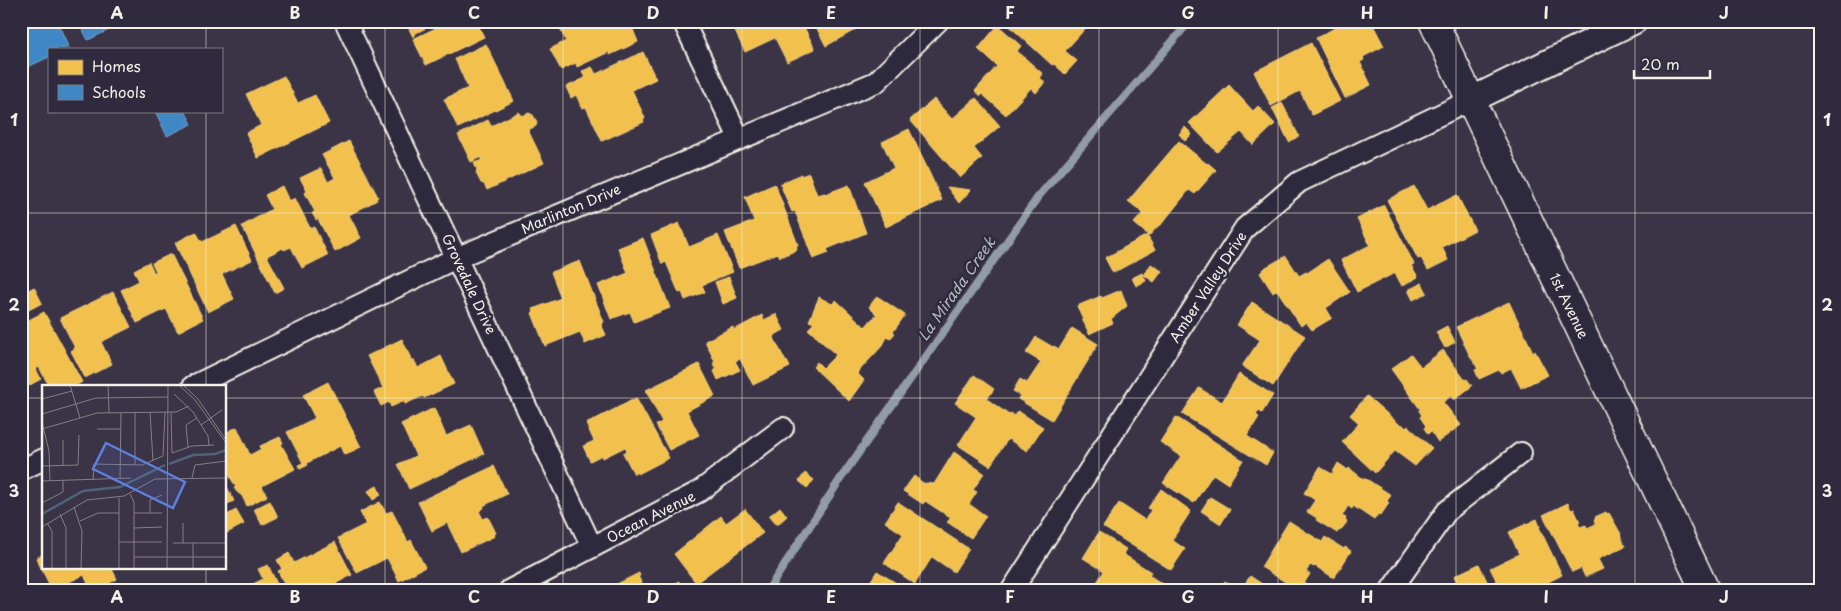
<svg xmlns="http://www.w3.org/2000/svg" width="1841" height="611" font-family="'Playpen Sans',sans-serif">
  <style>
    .homes { fill: #f2c14e; stroke: #f3cf7c }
    .schools { fill: #3f88c5; stroke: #75a8d0 }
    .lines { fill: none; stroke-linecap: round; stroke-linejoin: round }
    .stream { stroke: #919ca6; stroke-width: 8 }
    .minor-casing { stroke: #f4f1e8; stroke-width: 24 }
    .tertiary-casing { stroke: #f4f1e8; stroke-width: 29 }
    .secondary-casing { stroke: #f4f1e8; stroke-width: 31 }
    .minor { stroke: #2f2a3d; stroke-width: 20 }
    .tertiary { stroke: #2f2a3d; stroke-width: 25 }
    .secondary { stroke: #2f2a3d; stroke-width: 28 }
    .grid { fill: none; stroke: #f4f1e8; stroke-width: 1; stroke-opacity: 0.55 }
    .labels { text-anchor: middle; stroke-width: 5; stroke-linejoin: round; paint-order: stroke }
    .street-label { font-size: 14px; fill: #f4f1e8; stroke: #2f2a3d }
    .water-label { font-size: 15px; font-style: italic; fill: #b2b8bc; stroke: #2f2a3d }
    .inset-river { fill: none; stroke: #4f637a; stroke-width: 2.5 }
    .inset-road { fill: none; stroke: #857f87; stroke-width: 1 }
    .view { fill: #5e7fdd; fill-opacity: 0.15; stroke: #5e7fdd; stroke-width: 2.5 }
    .inset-edge { fill: none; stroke: #f4f1e8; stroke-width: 2.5 }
    .neatline { fill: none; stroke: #f4f1e8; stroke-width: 2 }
    .grid-label { font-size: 16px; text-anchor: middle; font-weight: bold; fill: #f4f1e8 }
  </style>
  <rect width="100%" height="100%" fill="#3b3346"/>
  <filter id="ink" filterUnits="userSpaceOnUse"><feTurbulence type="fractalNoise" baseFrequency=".02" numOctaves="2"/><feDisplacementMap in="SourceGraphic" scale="10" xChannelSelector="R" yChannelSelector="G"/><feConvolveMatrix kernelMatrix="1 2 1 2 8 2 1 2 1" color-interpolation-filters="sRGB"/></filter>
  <g filter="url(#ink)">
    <g class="homes">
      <polygon points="405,21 476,21 484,37 426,65 413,39 442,25 440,21 414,34 415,35 413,37"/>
      <polygon points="556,21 602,21 604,26 613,21 628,21 630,22 638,42 610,55 609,52 577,67 576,63 561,70 550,49 566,41"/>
      <polygon points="730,21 801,21 815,49 787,62 775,38 745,52"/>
      <polygon points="813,21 850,21 855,30 826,46"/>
      <polygon points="1006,21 1092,21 1065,51 1077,61 1065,74 1054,64 1052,65 1005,22"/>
      <polygon points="1348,21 1371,21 1384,46 1363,57 1364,60 1360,62 1371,85 1345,98 1316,38"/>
      <polygon points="998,25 1021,46 1017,51 1043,74 1040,78 1045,82 1036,93 1031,88 1006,115 982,94 981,96 975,91 997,66 978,49"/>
      <polygon points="1311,43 1340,101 1312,115 1300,91 1271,106 1254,72"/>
      <polygon points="486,44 514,101 458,128 444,99 468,88 455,59"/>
      <polygon points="643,52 656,79 632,90 645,118 643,119 644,122 602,141 586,107 582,108 576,95 571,98 566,87 585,78 582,71 592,67 596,74"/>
      <polygon points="284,76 298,103 315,95 329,123 258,158 246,133 261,125 246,94"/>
      <polygon points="1229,85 1253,111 1258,106 1275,124 1253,145 1241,132 1217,152 1189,123"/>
      <polygon points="976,98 1000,126 974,148 982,158 960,178 910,120 934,99 952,119"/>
      <polygon points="1282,103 1299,136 1289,142 1272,108"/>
      <polygon points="519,112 522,116 529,113 533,115 537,122 536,126 528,130 544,163 487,190 484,184 481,183 476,173 477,170 474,163 482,160 481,157 471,162 458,135 488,120 491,126"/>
      <polygon points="1185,127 1192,134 1185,141 1179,134"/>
      <polygon points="909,129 942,200 886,227 865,182 894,168 882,142"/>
      <polygon points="349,141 378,197 376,198 377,200 349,215 361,238 335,252 318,219 316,220 312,213 315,212 305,193 307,191 300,178 321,168 328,182 335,178 322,155"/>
      <polygon points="1179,141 1207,164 1208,163 1216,170 1195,194 1189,190 1160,226 1159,225 1149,236 1134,223 1143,213 1128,201"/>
      <polygon points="809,173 817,195 825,193 825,194 849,185 866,233 827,249 829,253 813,259 795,211 792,212 780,184 801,174 801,176"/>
      <polygon points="775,184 798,245 796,246 797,250 780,257 778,253 739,268 725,232 754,221 745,197"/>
      <polygon points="282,186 289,201 295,198 310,228 314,227 328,255 302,268 291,247 284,250 283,248 267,256 284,288 275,293 242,226 272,209 265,195"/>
      <polygon points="1414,186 1427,210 1457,195 1475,230 1442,247 1448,260 1428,270 1421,258 1418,259 1387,200"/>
      <polygon points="947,187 971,190 959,203"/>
      <polygon points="1384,205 1414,264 1411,265 1418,277 1402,286 1395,273 1357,292 1341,260 1370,245 1357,219"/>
      <polygon points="679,223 689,247 718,235 733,272 702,285 705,292 685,300 682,292 679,293 666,262 662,264 651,235"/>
      <polygon points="236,226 252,260 222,274 234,299 208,312 175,243 196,232 202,242"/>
      <polygon points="1147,235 1155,250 1113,273 1105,258"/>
      <polygon points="643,238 670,308 634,322 630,312 611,319 598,285 628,273 618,248"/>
      <polygon points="171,254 203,319 178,332 166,309 137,323 121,290 139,281 134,270 149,262 154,273 156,271 152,263"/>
      <polygon points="1286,256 1299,276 1306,272 1307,273 1328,259 1350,292 1326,308 1332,318 1312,330 1306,322 1301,326 1277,290 1273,293 1260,273 1266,267"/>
      <polygon points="580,261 604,322 601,324 606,335 585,344 580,332 545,346 532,313 534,311 533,309 561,298 551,272"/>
      <polygon points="1151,264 1162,271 1154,282 1144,275"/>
      <polygon points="1142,273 1146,281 1136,286 1132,278"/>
      <polygon points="729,277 737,298 723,304 715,282"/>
      <polygon points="1422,283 1427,293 1413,300 1408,290"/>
      <polygon points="34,287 42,303 23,313 21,310 21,294"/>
      <polygon points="1121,290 1127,306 1111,319 1113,323 1089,334 1077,306 1101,296 1102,298"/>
      <polygon points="113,292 131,327 101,342 112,364 85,378 71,351 75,348 60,318"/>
      <polygon points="877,296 905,315 893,332 895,333 890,339 887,337 883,345 857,373 864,380 849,401 813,367 817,362 823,368 836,355 808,329 814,323 809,321 819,297 832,304 836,300 865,327 873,318 875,318 875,315 876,317 877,315 869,307"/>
      <polygon points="1252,302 1305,336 1273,386 1242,366 1260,340 1237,325"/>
      <polygon points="1509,302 1533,352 1535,351 1548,375 1521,388 1511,368 1501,373 1499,370 1479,379 1475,370 1478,369 1469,354 1456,327"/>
      <polygon points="44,312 82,382 75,386 49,386 39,367 36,369 41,379 21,390 21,324"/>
      <polygon points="776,314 784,330 773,336 786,362 787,361 790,367 753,385 740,359 735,361 740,370 718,380 714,371 716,370 713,363 715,362 705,341 733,327 734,330 762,315 764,320"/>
      <polygon points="1447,326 1455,342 1445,348 1436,332"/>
      <polygon points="1072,328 1098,344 1052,420 1018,399 1020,395 1013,391 1020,379 1027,383 1041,362 1026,353 1036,337 1053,347 1054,346 1059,349"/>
      <polygon points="402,339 412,361 414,360 418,368 441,356 454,384 424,398 423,396 405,404 404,401 391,407 389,402 381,406 374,392 383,388 367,356"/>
      <polygon points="1443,350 1465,380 1467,379 1472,386 1454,400 1451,396 1443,402 1461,425 1438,442 1431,431 1428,434 1424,428 1426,426 1420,417 1422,415 1419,411 1420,409 1391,369 1411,354 1421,367"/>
      <polygon points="699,364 715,396 687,411 699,435 669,450 656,425 662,422 646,390"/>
      <polygon points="1239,374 1273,395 1262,413 1259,411 1256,415 1259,417 1247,436 1273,453 1266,465 1182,414 1199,388 1222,402"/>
      <polygon points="974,375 994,389 987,399 1009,415 1011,413 1015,416 1018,411 1043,427 1027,451 1008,439 990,466 958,445 976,417 955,403"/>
      <polygon points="328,382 361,447 344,455 340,446 307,463 308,465 300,469 298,465 303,463 287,432 315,418 303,395"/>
      <polygon points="1367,396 1400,425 1402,424 1406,428 1408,426 1432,448 1415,466 1395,451 1375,473 1342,442 1359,423 1350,415"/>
      <polygon points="636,398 669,458 638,474 638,472 634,474 623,453 627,451 625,447 603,458 602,455 590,461 583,446 594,441 586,424"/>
      <polygon points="434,408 446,436 471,425 484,454 409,489 398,464 416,456 401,424"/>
      <polygon points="1176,417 1243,460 1228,484 1213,474 1194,503 1163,483 1181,456 1160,442"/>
      <polygon points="237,427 250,455 261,449 260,446 280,437 283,443 281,444 295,469 262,486 267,496 247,506 242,496 237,492 234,488 236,487 226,470 225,470 225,433"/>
      <polygon points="954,452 984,473 973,490 977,492 969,504 986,516 971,538 947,522 951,518 925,501 923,504 903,491 914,476 923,483 934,484"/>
      <polygon points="1338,463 1348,470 1349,468 1362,478 1368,480 1391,495 1387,501 1389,503 1381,515 1378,514 1374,520 1353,506 1352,509 1348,506 1342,516 1346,518 1345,520 1347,522 1340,531 1339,530 1337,533 1316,520 1317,518 1307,512 1315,500 1304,493 1320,467 1332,474"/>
      <polygon points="494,466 507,494 483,506 484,508 479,511 483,519 488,517 496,533 494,534 495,536 461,552 447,523 432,531 418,502"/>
      <polygon points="805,473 814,480 807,488 799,481"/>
      <polygon points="225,483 234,501 225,505"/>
      <polygon points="377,486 381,495 373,500 368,491"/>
      <polygon points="1161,489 1191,511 1172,540 1185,549 1171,570 1103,527 1119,503 1145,520 1151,510 1148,508"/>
      <polygon points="1210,497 1230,509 1221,524 1201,511"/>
      <polygon points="270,501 278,517 262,525 254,509"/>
      <polygon points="380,502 386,513 392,511 408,542 411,540 425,567 399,581 387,558 357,573 338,538 366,524 360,512"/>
      <polygon points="898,502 969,549 954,572 932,557 915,584 884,563 903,534 885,522"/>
      <polygon points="1568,503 1571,510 1574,509 1580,522 1578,523 1580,527 1586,525 1587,528 1596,524 1594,520 1596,518 1595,517 1606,512 1607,514 1609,513 1621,534 1620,534 1625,547 1598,559 1603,569 1585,577 1581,568 1572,572 1543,515"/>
      <polygon points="780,507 787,516 777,525 769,516"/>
      <polygon points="745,509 763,533 696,583 674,554 721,516 726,523"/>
      <polygon points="236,510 244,524 225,534 225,516"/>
      <polygon points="1537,519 1540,527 1539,527 1562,575 1533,590 1501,590 1490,568 1519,554 1509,532"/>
      <polygon points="1289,521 1322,542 1325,537 1344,549 1345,547 1351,551 1334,578 1315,566 1314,567 1310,565 1306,572 1310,574 1300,590 1298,590 1261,567"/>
      <polygon points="1099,532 1126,549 1123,554 1151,572 1149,575 1164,585 1161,590 1092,590 1104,571 1083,558"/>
      <polygon points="335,542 352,575 331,586 330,583 320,588 321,590 287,590 278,571"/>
      <polygon points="289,553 294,563 282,569 277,560"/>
      <polygon points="44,554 44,567 111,567 117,579 97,590 91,590 84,575 52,590 36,558"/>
      <polygon points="1479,564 1491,590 1461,590 1454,576"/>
      <polygon points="268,565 280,590 241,590 263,579 258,569"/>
      <polygon points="877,571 904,588 905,586 910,590 865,590"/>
      <polygon points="639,573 640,576 638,576 645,590 610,590 609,588"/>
      <polygon points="1250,576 1271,590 1241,590"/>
      <polygon points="679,581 682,590 661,590"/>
      <polygon points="1225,581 1238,590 1220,590"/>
    </g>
    <g class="schools">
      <polygon points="21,21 57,21 69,48 49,49 49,57 21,70"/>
      <polygon points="78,21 128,21 88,40"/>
      <polygon points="155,111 185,111 192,124 167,136"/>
    </g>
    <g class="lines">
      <polyline class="stream" points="768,590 841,478 1038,197 1190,21"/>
      <defs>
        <g id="minor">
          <polyline points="345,21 592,547"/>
          <polyline points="683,21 739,138"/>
          <polyline points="193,386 456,258 876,82 938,21"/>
          <polyline points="21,470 44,459"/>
          <polyline points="510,590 700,491 783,428"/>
          <polyline points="1012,590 1245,228 1299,182 1471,100"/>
          <polyline points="1391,590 1447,511 1521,453"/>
        </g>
        <polyline id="tertiary" points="1471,100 1634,21"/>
        <polyline id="secondary" points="1433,21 1705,590"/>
      </defs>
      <use href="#minor" class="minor-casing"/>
      <use href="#tertiary" class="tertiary-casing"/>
      <use href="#secondary" class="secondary-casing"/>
      <use href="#minor" class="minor"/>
      <use href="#tertiary" class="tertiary"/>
      <use href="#secondary" class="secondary"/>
    </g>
  </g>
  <path class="grid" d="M 206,21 L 206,49M 385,21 L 385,590M 563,21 L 563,590M 742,21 L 742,590M 920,21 L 920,590M 1099,21 L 1099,590M 1278,21 L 1278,590M 1456,21 L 1456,590M 1635,21 L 1635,590M 206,111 L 206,386M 21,213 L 1820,213M 21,398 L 44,398M 225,398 L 1820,398M 206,567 L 206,590"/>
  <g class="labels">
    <g class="street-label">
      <text transform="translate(571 209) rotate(-23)" y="5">Marlinton Drive</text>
      <text transform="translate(469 284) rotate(65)" y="5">Grovedale Drive</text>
      <text transform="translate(1208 287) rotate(-57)" y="5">Amber Valley Drive</text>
      <text transform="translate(1569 306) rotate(64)" y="5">1st Avenue</text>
      <text transform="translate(651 517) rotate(-27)" y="5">Ocean Avenue</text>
    </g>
    <g class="water-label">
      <text transform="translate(957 289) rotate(-55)" y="5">La Mirada Creek</text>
    </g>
  </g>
  <g transform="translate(42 385)">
    <rect width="184" height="184" fill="#3b3346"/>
    <path class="inset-river" d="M 127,79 L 151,70 L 173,69 L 184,65M 0,129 L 41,106 L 78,102 L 123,80"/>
    <path class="inset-road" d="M 28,0 L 38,33M 66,0 L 67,28M 137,0 L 153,15 L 184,58M 141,0 L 156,14 L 184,55M 132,9 L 151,27 L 166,51 L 167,61M 0,14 L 30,6M 108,27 L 111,76M 129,27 L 130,68 L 150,61 L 172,60M 0,29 L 54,13 L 126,12M 0,37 L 7,66 L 8,96M 159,40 L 180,25M 0,44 L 55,28 L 134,27 L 147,21M 55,44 L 78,44M 21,55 L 21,81M 146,62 L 144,40 L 155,33M 93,80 L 93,28M 0,81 L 36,80 L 37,50M 150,93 L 153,80 L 184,76M 78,94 L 79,28M 51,95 L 52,79 L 100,80 L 121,71 L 123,27M 0,96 L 89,93M 88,109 L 92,117 L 92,183M 0,118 L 21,107 L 21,95M 32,122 L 40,146 L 39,183M 92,128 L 120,128M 108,128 L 108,115 L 120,110M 18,129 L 24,143 L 24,183M 38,136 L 56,128 L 77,128M 5,138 L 10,146 L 10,183M 0,142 L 45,115 L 82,111 L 113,94 L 184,93M 92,143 L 120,142M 77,157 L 120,157M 131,158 L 151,158 L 151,183M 141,158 L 141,138M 151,158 L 184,158M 92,172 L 184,172M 77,183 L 77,113M 125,183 L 126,0"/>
    <path class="view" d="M 64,58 L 143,97 L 131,123 L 51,84 Z"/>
    <rect width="184" height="184" class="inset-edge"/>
  </g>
  <rect width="1841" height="611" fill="none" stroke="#2f2a3d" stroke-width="55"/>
  <rect x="48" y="48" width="175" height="65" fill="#2f2a3d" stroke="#7e7a81"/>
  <rect x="58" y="60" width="25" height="15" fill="#f2c14e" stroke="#7e7a81"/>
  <text x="92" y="72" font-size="15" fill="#f4f1e8">Homes</text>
  <rect x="58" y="85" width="25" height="15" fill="#3f88c5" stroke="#7e7a81"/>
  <text x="92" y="98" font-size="15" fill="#f4f1e8">Schools</text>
  <path d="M1634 70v8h76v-8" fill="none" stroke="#f4f1e8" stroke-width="2.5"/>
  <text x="1641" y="70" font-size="15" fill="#f4f1e8" stroke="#2f2a3d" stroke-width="4" paint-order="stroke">20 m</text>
  <rect x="28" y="28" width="1786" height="556" class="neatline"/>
  <g class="grid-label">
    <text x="117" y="19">A</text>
    <text x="295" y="19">B</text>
    <text x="474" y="19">C</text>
    <text x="653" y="19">D</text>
    <text x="831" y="19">E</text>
    <text x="1010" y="19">F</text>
    <text x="1188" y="19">G</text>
    <text x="1367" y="19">H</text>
    <text x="1546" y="19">I</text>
    <text x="1724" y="19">J</text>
    <text x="14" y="126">1</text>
    <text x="1827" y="126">1</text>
    <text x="14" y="311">2</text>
    <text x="1827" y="311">2</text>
    <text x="14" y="497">3</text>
    <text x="1827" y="497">3</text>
    <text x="117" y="603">A</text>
    <text x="295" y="603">B</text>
    <text x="474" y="603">C</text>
    <text x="653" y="603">D</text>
    <text x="831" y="603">E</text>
    <text x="1010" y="603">F</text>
    <text x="1188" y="603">G</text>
    <text x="1367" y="603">H</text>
    <text x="1546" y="603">I</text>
    <text x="1724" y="603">J</text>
  </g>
</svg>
